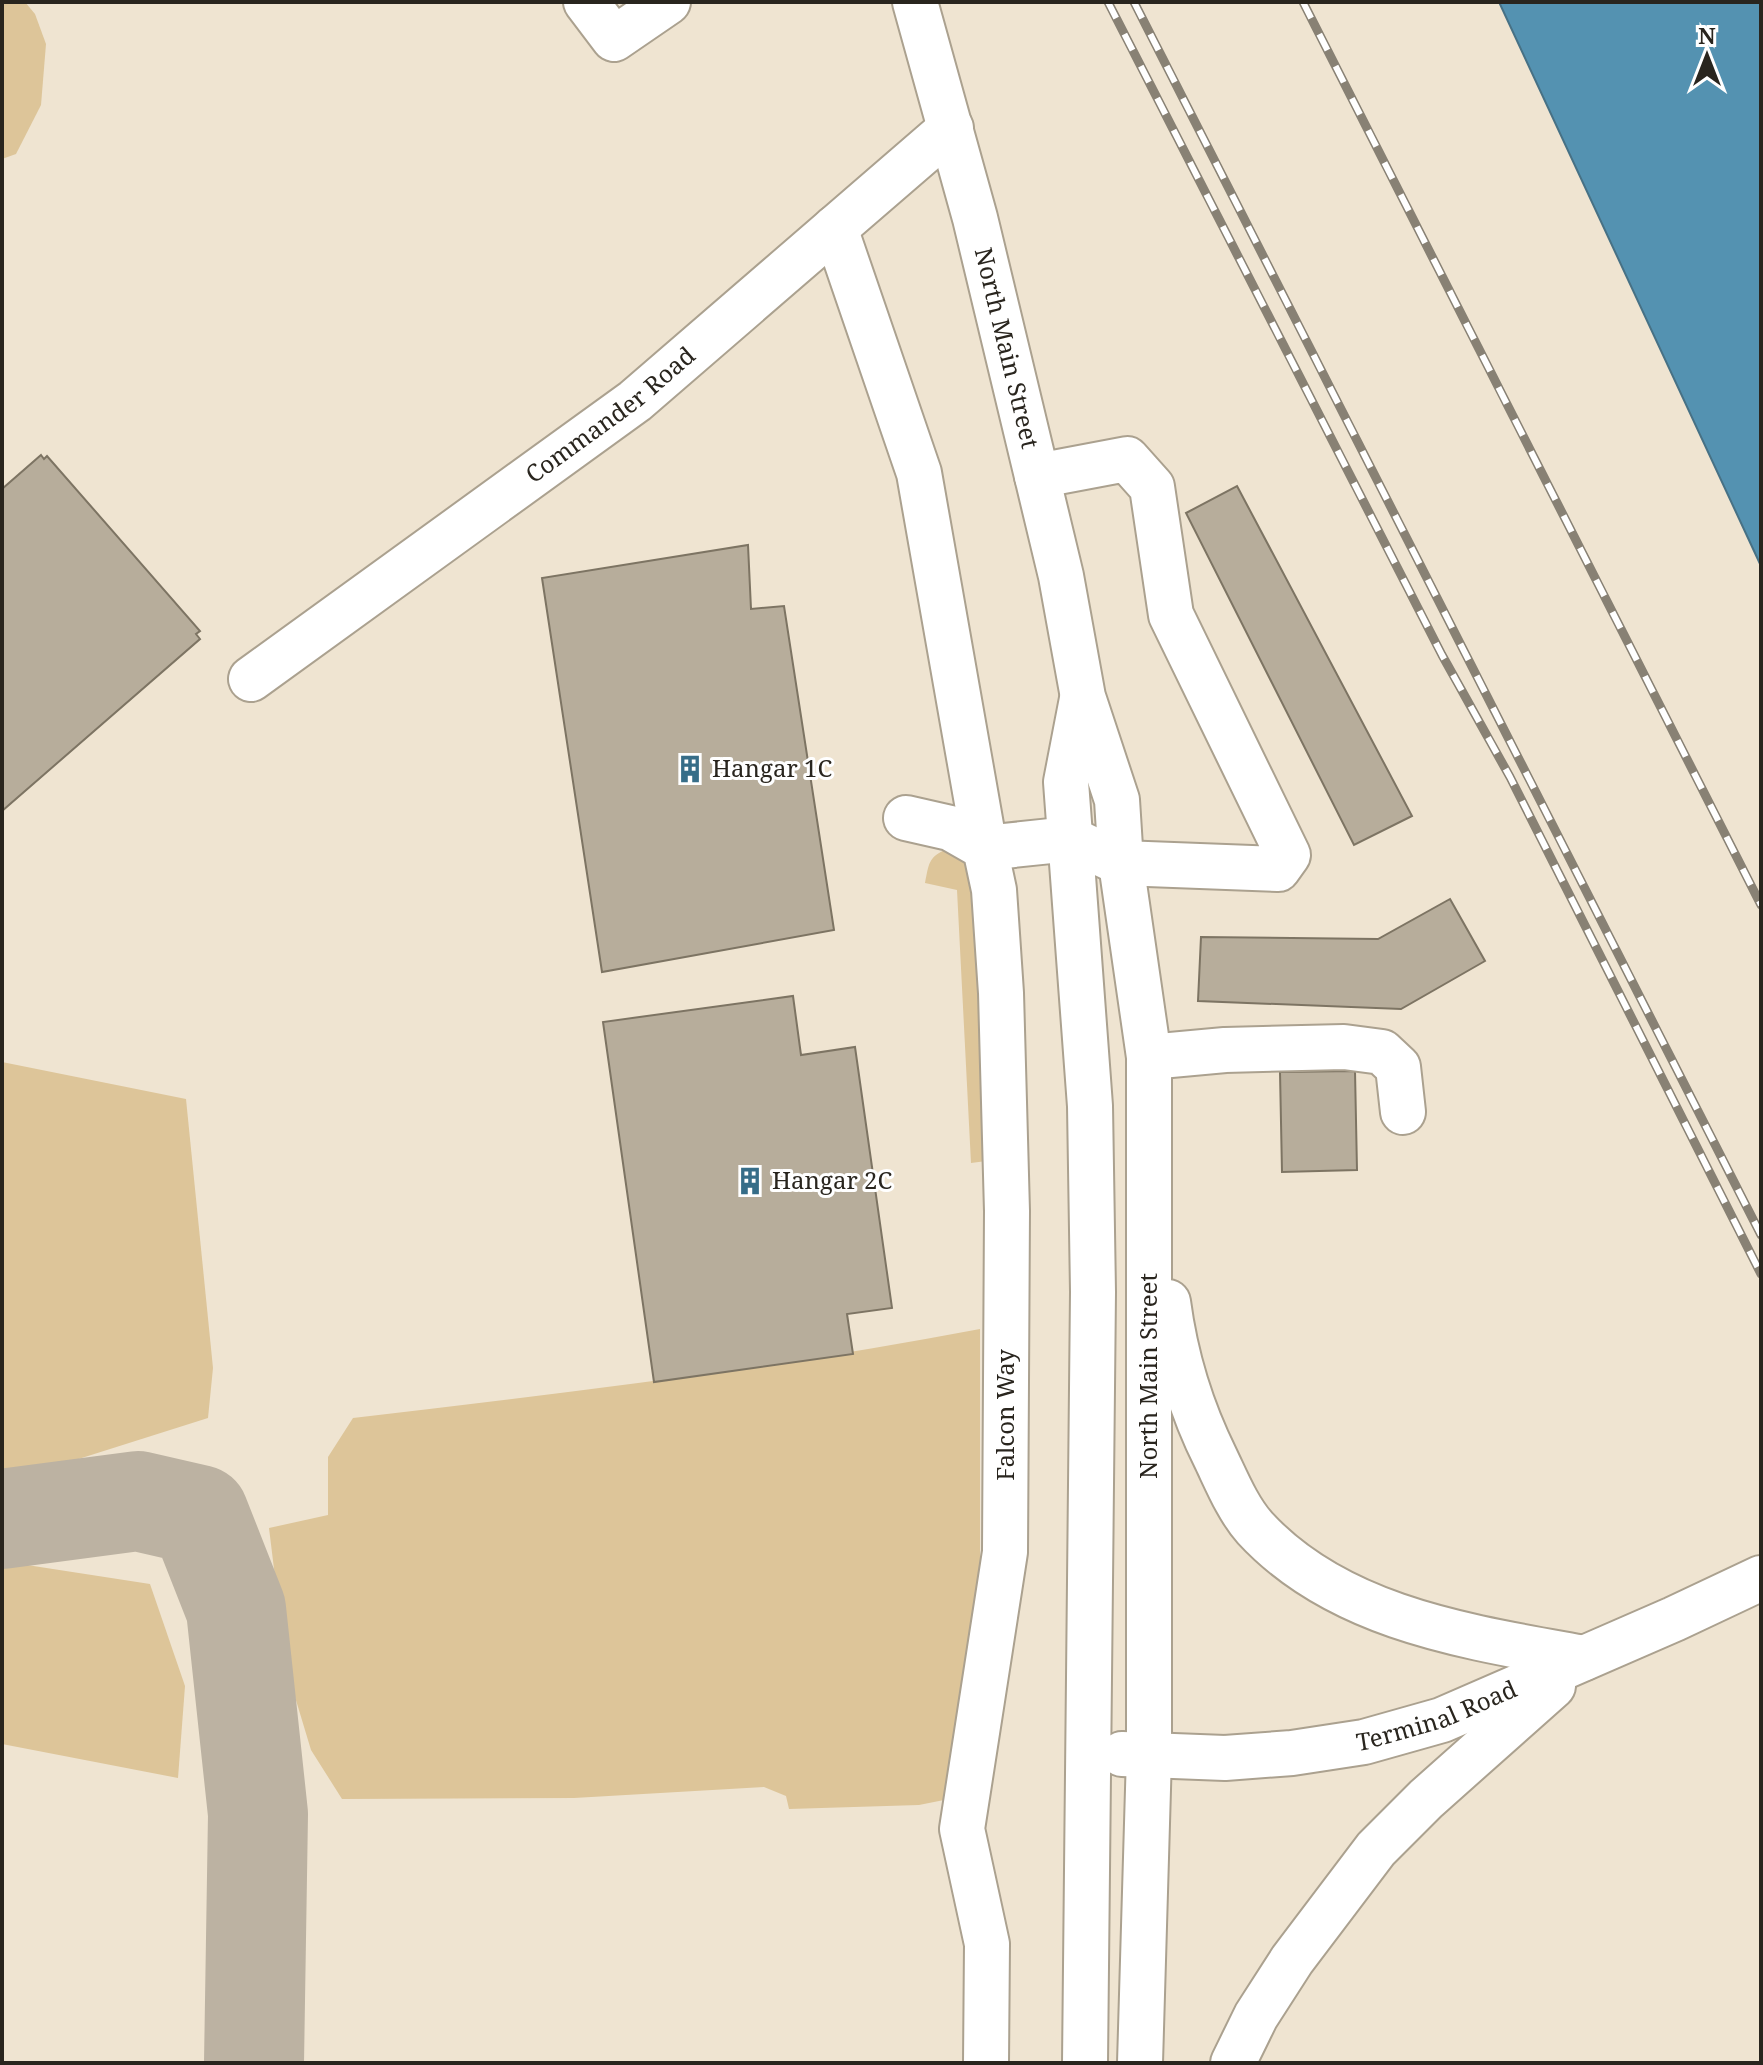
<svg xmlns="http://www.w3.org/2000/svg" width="1763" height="2065" font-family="'Noto Serif',serif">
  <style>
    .green { fill: #ddc599 }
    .water { fill: #5492b1; stroke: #477185; stroke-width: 2 }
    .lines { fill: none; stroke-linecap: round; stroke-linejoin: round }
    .taxiway { stroke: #bcb2a2; stroke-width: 100 }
    .building { fill: #b7ad9b; stroke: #7d7463; stroke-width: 2 }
    .minor-casing { stroke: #aba18f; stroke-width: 48 }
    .major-casing { stroke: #aba18f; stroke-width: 48 }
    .minor { stroke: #fff; stroke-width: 44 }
    .major { stroke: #fff; stroke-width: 44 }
    .rail-casing { stroke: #888174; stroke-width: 9 }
    .rail { stroke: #fff; stroke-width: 6; stroke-dasharray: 18; stroke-linecap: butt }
    .labels { text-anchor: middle; stroke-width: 6; stroke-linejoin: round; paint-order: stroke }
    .street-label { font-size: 24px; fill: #29251e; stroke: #fff }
    .poi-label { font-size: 24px; fill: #29251e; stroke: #fff; text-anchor: start }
  </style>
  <rect width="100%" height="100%" fill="#efe4d1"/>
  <g class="green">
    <polygon points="2,2 25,2 35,14 46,44 41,105 16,154 2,159"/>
    <path d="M 947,849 L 977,863 L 994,1160 L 971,1163 L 957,890 L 925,883 C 929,864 928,857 947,849 Z"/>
    <polygon points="2,1062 186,1099 213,1368 208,1418 69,1462 2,1471"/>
    <path d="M 980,1329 L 980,1623 L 963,1744 L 944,1800 L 919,1805 L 789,1809 L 786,1796 L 764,1787 L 574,1798 L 342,1799 L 311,1750 L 286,1667 L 269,1528 L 328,1515 L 328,1457 L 353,1418 C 563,1393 772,1369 980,1329 Z"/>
    <polygon points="27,1565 150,1584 185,1686 178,1778 2,1744 2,1568"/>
  </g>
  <polygon class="water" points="1499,2 1761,2 1761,566"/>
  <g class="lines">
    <polyline class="taxiway" points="2,1519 138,1501 199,1515 236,1609 258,1814 254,2063"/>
  </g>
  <g class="building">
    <polygon points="41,455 44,459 47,456 200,631 196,634 200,639 2,811 2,489"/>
    <polygon points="1237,486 1412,816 1354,845 1186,513"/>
    <polygon points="748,545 751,609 784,606 834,930 602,972 542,578"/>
    <polygon points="1450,899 1485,961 1401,1009 1198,1001 1201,937 1378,939"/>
    <polygon points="793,996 801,1055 855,1047 892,1308 847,1314 853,1354 654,1382 603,1022"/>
    <polygon points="1355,1071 1357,1170 1282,1172 1280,1072"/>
  </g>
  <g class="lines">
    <defs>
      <g id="minor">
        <polyline points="586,2 614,39 668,2"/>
        <polyline points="835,228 919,473 985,848 1070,839 1121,863 1278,869 1288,855 1171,615 1152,487 1127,459 1037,476"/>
        <path id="s1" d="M 251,679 L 635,401 L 951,128"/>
        <polyline points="906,818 950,828 985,848 994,890 1001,993 1007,1211 1005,1552 962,1829 987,1944 986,2063"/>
        <polyline points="1149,1057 1225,1050 1344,1047 1382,1052 1398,1067 1403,1112"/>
      </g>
      <g id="major">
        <path id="s2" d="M 915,2 L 975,218 L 1061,576 L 1083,697 L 1117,800 L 1121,863 L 1149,1057 L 1149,1755 L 1140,2063"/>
        <polyline points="1082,699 1066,782 1090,1106 1093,1292 1085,2063"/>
        <path d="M 1168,1302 C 1175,1355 1192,1411 1216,1459 C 1227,1482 1238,1509 1255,1528 C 1339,1619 1469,1637 1584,1658"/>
        <path id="s3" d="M 1122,1754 L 1225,1758 L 1292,1753 L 1364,1742 L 1442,1720 L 1674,1619 L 1761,1578"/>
        <polyline points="1233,2063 1256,2016 1292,1960 1376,1849 1426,1799 1553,1686"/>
      </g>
    </defs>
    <use href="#minor" class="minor-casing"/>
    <use href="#major" class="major-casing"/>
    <use href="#minor" class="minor"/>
    <use href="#major" class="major"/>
    <defs>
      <g id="rail">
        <polyline points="1108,2 1442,655 1510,777 1761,1274"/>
        <polyline points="1134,2 1761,1235"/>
        <polyline points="1303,2 1761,905"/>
      </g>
    </defs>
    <use href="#rail" class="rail-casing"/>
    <use href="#rail" class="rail"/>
  </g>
  <defs>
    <symbol id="building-bare" viewBox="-9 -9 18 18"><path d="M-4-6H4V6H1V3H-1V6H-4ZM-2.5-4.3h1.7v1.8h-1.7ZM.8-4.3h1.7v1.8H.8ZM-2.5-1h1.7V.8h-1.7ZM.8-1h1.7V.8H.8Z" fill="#366d88" stroke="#fff" stroke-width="2.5" paint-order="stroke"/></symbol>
  </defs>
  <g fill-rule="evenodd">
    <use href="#building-bare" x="670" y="749" width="40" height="40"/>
    <use href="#building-bare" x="730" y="1161" width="40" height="40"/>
  </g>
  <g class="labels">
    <g class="street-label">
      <text dy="8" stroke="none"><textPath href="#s2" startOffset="358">North Main Street</textPath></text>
      <text dy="8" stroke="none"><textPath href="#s1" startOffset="446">Commander Road</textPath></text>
      <text transform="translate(1149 1376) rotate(-90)" y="8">North Main Street</text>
      <text transform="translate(1006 1415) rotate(-90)" y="8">Falcon Way</text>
      <text dy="8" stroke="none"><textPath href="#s3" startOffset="320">Terminal Road</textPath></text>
    </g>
    <g class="poi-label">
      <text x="712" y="777">Hangar 1C</text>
      <text x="772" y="1189">Hangar 2C</text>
    </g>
  </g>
  <rect width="1763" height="2065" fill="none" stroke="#29251e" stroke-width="8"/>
  <g transform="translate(1707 56)" stroke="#ffffff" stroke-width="6" paint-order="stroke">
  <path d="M0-6L14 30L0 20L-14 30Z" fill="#29251e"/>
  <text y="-12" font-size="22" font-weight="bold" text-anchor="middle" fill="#29251e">N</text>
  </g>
</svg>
